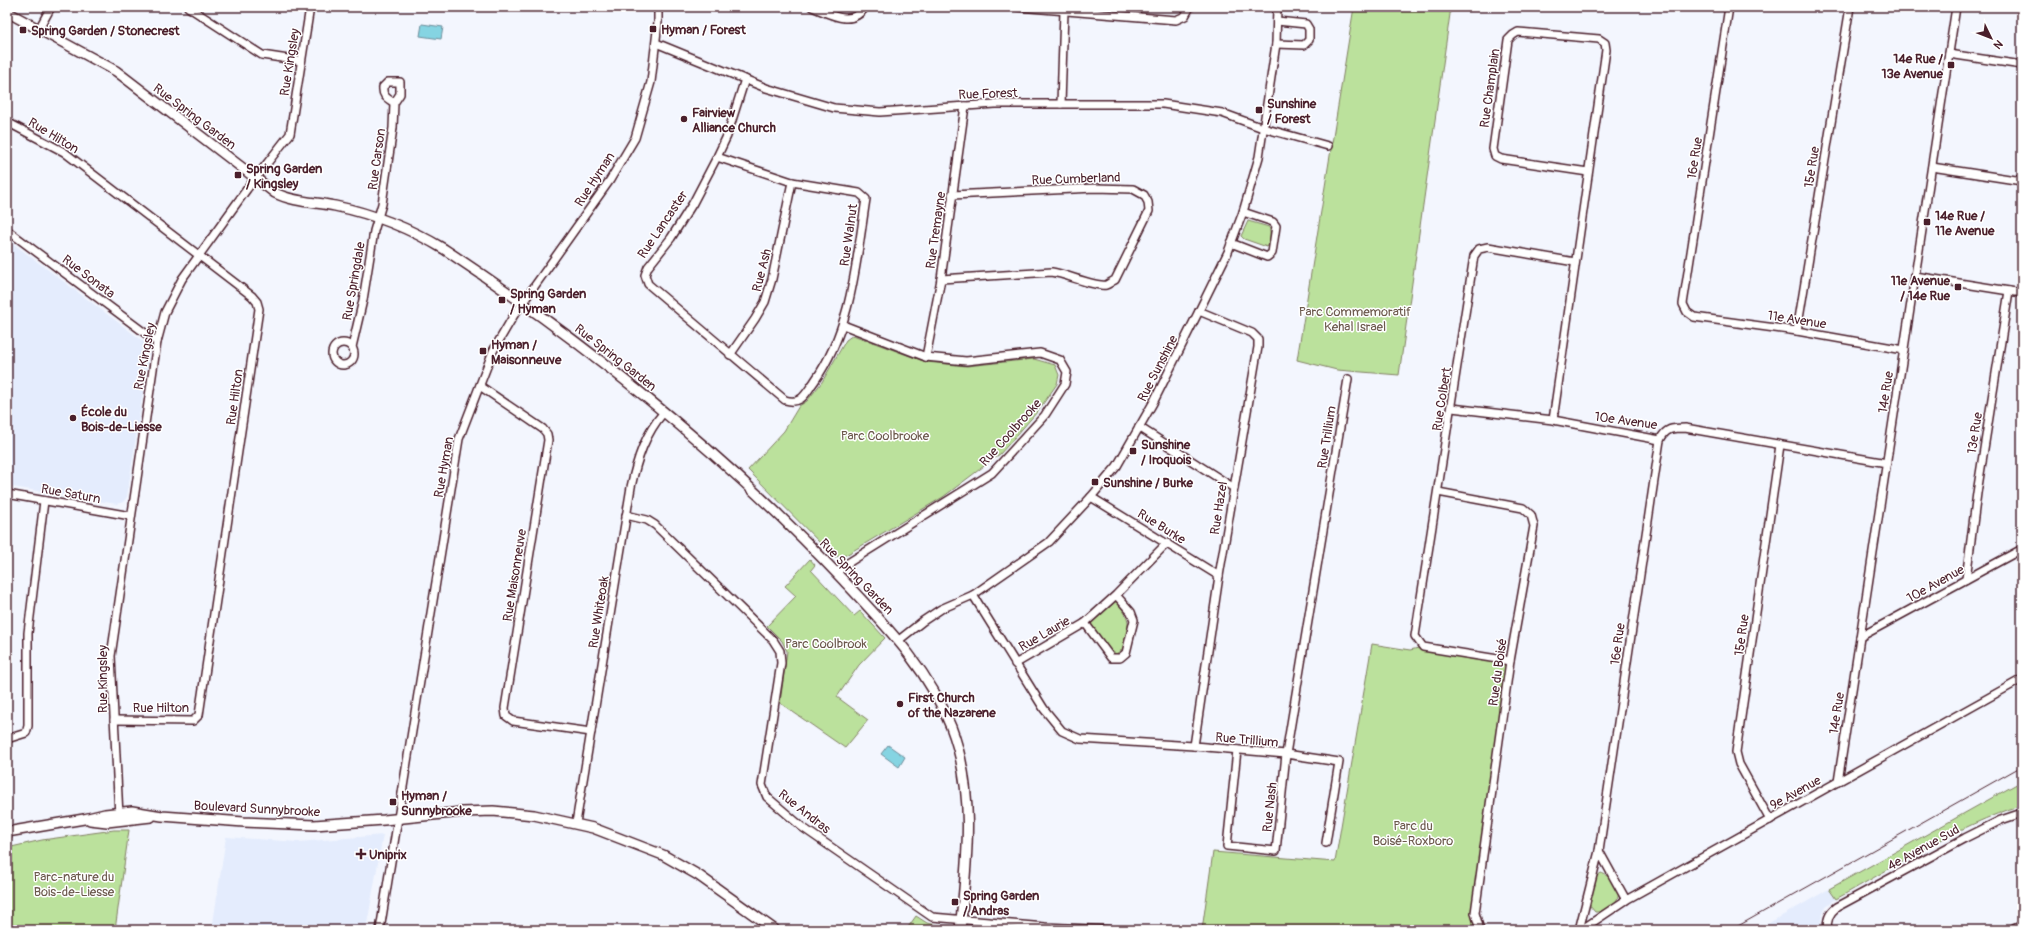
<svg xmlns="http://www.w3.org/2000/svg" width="2029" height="937" font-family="Pangolin,sans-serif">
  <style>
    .built { fill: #e4ecfd }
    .green { fill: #bbe19c; stroke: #828064 }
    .water { fill: #85d4e2; stroke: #6d8c99 }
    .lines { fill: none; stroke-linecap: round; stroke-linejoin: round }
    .minor-casing { stroke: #4a1f2b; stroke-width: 10 }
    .tertiary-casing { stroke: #4a1f2b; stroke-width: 12 }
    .secondary-casing { stroke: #4a1f2b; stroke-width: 13 }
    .minor { stroke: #fff; stroke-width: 7 }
    .tertiary { stroke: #fff; stroke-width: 9 }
    .secondary { stroke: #fff; stroke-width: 10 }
    .tram { stroke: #4a1f2b; stroke-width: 1 }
    .poi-dot { fill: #4a1f2b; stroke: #fff; stroke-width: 1.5 }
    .labels { text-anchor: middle; stroke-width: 3; stroke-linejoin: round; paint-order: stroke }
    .poi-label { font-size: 13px; font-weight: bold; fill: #4a1f2b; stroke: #fff; text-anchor: start }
    .street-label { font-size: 13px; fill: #4a1f2b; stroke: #fff }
    .park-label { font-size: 13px; fill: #6c594d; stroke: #fff }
  </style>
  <rect width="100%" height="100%" fill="#f3f6fe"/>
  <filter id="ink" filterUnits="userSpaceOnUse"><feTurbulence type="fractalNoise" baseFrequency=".025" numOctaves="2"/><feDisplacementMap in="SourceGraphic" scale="8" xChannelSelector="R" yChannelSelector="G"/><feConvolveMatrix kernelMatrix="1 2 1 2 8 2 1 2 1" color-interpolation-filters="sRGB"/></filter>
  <g filter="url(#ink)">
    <g class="built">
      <polygon points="7,239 147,344 149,351 127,497 123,502 117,504 7,486"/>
      <polygon points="383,835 366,930 212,930 226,837 298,842"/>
      <polygon points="1829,889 1836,899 1826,906 1821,919 1820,930 1757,930"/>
    </g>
    <g class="green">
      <polygon points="1354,7 1451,7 1399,375 1337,370 1297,360"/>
      <path d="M 1248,221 L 1269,227 C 1271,233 1271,242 1267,247 L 1244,239 L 1241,236 Z"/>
      <polygon points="853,335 926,362 967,366 1034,359 1055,365 1059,375 1057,384 1038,411 1000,454 943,497 846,555 834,557 748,470 784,431 799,406 807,401 822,382 846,340"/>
      <polygon points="810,559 815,565 811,570 854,616 860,611 885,638 859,665 837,697 868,720 845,748 780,703 787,651 782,641 767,626 796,596 785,586"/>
      <path d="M 1116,601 C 1133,622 1129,624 1123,649 L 1116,654 L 1106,648 L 1090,624 Z"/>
      <polygon points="1372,644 1410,650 1423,647 1510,661 1475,913 1480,930 1202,930 1213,852 1335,862"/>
      <path d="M 2022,781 L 2022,805 C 1956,826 1896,866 1836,899 L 1829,889 Z"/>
      <polygon points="114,830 129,830 115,930 7,930 7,848 42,840"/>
      <path d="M 1601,873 C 1609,875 1621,888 1618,897 C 1616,905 1602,913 1595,912 L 1589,905 L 1597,876 Z"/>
      <polygon points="916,916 927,923 942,926 947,930 906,930"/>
    </g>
    <g class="water">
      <polygon points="422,24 443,27 441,39 420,36"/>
      <polygon points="888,745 905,757 899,767 881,754"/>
    </g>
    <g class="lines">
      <defs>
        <g id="minor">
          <polyline points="188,7 262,55 301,61"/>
          <path d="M 812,7 C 830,14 852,28 865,7"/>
          <polyline points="1018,7 1176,20 1185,16 1190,7"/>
          <polyline points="1729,7 1683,304 1687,312 1694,317 1797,331 1904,350"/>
          <polyline points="39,29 51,7"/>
          <polyline points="656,43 766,88 834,108 880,112 995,104 1163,104 1222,113 1263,128 1328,146"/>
          <polyline points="1276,44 1304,45 1309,40 1309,29 1306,24 1277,21"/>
          <polyline points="1949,54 2022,65"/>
          <polyline points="1061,104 1064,11"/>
          <polyline points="7,122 64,152 252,296 257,302 259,309 199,715 193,721 114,720"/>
          <path d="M 717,157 L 792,182 L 859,193 L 866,199 C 856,263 852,328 814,382 C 805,394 802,405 785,400 L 648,284 L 645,275 L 648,267 L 671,238 L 693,203 L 717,157 L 727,136 L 745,79"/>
          <polyline points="1932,167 2022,181"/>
          <polyline points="7,230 157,342"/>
          <polyline points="1231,243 1267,257 1272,253 1276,226 1273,222 1243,212"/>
          <polyline points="1915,276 2022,293"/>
          <path d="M 941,279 L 1052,272 C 1066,274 1095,287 1106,285 C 1109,284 1112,281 1115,280 L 1149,211 L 1148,202 L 1144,195 L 1133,189 L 1095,188 L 952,195"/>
          <polyline points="1797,331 1850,7"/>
          <circle cx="343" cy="354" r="11"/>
          <path d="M 352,347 L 363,300 L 374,231 L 382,204 L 393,128 L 394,103 L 400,94 L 400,82 L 388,82 L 383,87 C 382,96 387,98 394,103"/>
          <polyline points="730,355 755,319 765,302 772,279 792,182"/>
          <polyline points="926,357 941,279 965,106"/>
          <polyline points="480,386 543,429 547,434 548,440 505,708 506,716 513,721 591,732"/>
          <polyline points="1452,408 1553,420 1660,440"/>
          <polyline points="1553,420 1606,50 1605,43 1599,39 1518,32 1513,35 1508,40 1493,149 1495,156 1501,159 1588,172"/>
          <polyline points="1139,427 1234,488"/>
          <polyline points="1438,492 1523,508 1531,515 1534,526 1510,661 1475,913 1480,930"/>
          <polyline points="7,494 131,516"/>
          <polyline points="1091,497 1219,576"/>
          <polyline points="626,515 647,520 655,525 773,640 780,651 781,663 762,785 767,797 802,827 932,917 1045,927 1113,930"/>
          <polyline points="836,573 848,563 992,473 1045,415 1065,384 1067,372 1060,360 1040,353 966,361 926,357 843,325"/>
          <polyline points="1966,579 1977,493 2009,291"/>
          <polyline points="973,595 1044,709 1062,731 1080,739 1194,746 1286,754 1348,379"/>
          <polyline points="1116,595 1131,612 1134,620 1126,653 1120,658 1111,658 1085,623 1116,595 1167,543"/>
          <polyline points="1860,637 2022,549"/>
          <polyline points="899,640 923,621 941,609 973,595 1049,542 1091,497 1117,466 1153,403 1199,311 1228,252 1243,212 1259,157 1276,44 1277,7"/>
          <polyline points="1510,661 1423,647 1415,636 1474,256 1479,249 1488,247 1575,262"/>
          <polyline points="1015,664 1085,623"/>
          <polyline points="7,739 26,733 28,726 28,633 44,501"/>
          <polyline points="1194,746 1219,576 1258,347 1258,339 1252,333 1199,311"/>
          <polyline points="1237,750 1227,846 1276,851 1286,754 1339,762 1326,843"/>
          <polyline points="1838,782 1956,7"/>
          <polyline points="119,816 111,656 157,342 165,312 182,279 247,189 290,134 310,7"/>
          <polyline points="1770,820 1739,764 1736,752 1780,445"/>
          <path d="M 576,823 L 631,487 C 637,459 645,434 664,412"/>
          <polyline points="1599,851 1626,900"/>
          <polyline points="380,930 459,439 493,351 514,315 610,180 635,138 651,82 658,22 658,7"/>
          <path d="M 1579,930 L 1599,851 L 1660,440 C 1666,428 1672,428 1685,428 L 1887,463"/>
          <polyline points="1581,930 1626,900 2022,679"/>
          <path d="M 1828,930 C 1826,921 1829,913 1837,907 L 1965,838 L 2001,820 L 2022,813"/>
        </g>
        <g id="tertiary">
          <path d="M 7,12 L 116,71 L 275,193 C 293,202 316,202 335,206 C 374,214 411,229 444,249 C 589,345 725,454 844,581 C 886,626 928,668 951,727 C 976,792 967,862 960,930"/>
          <polyline points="90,820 107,822 151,817"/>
          <polyline points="7,832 84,819 105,814 132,811 162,816 244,822 314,825 384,820 462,812 493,811 534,815 593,828 663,855 698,875 775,930"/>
        </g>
        <polyline id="secondary" points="2015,930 2022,927"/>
      </defs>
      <use href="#minor" class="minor-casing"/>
      <use href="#tertiary" class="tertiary-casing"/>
      <use href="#secondary" class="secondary-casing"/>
      <use href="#minor" class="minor"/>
      <use href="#tertiary" class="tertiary"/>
      <use href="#secondary" class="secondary"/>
      <polyline class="tram" points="1731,930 2022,766"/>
    </g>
  </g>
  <g class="poi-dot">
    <rect x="649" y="25" width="8" height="8" rx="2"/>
    <rect x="19" y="26" width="8" height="8" rx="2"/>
    <rect x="1947" y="61" width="8" height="8" rx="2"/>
    <rect x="1255" y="106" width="8" height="8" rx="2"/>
    <circle cx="684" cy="119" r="4"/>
    <rect x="234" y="171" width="8" height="8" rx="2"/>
    <rect x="1923" y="218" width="8" height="8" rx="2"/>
    <rect x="1954" y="283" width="8" height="8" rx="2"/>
    <rect x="498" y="296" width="8" height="8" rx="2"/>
    <rect x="479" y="347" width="8" height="8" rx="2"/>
    <circle cx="73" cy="418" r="4"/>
    <rect x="1129" y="447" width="8" height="8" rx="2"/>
    <rect x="1091" y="478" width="8" height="8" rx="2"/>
    <circle cx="900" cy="704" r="4"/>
    <rect x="389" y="798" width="8" height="8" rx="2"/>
    <path d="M359 848h4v4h4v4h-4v4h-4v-4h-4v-4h4z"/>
    <rect x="951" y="898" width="8" height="8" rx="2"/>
  </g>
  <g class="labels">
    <g class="poi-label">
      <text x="661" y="34">Hyman / Forest</text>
      <text x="31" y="35">Spring Garden / Stonecrest</text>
      <text x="1943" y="63" text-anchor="end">14e Rue /<tspan x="1943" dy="15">13e Avenue</tspan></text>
      <text x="1267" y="108">Sunshine<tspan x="1267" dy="15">/ Forest</tspan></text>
      <text x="692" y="117">Fairview<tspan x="692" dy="15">Alliance Church</tspan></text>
      <text x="246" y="173">Spring Garden<tspan x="246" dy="15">/ Kingsley</tspan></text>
      <text x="1935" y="220">14e Rue /<tspan x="1935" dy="15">11e Avenue</tspan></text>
      <text x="1950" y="285" text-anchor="end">11e Avenue<tspan x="1950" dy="15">/ 14e Rue</tspan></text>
      <text x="510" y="298">Spring Garden<tspan x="510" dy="15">/ Hyman</tspan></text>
      <text x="491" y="349">Hyman /<tspan x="491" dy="15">Maisonneuve</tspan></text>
      <text x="81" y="416">École du<tspan x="81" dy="15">Bois-de-Liesse</tspan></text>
      <text x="1141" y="449">Sunshine<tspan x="1141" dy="15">/ Iroquois</tspan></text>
      <text x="1103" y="487">Sunshine / Burke</text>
      <text x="908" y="702">First Church<tspan x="908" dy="15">of the Nazarene</tspan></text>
      <text x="401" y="800">Hyman /<tspan x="401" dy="15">Sunnybrooke</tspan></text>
      <text x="369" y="859">Uniprix</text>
      <text x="963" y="900">Spring Garden<tspan x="963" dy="15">/ Andras</tspan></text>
    </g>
    <g class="street-label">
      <text transform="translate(289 62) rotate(-81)" y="5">Rue Kingsley</text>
      <text transform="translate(1489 88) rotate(-82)" y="5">Rue Champlain</text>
      <text transform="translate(988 93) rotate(-2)" y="5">Rue Forest</text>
      <text transform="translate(195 116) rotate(37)" y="5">Rue Spring Garden</text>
      <text transform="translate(54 135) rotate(31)" y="5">Rue Hilton</text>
      <text transform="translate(1694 158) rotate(-81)" y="5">16e Rue</text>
      <text transform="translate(376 159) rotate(-82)" y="5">Rue Carson</text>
      <text transform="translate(1811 167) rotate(-81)" y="5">15e Rue</text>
      <text transform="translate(1076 178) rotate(-2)" y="5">Rue Cumberland</text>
      <text transform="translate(594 179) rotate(-57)" y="5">Rue Hyman</text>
      <text transform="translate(662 224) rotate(-56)" y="5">Rue Lancaster</text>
      <text transform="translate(935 230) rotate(-82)" y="5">Rue Tremayne</text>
      <text transform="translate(848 235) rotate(-82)" y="5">Rue Walnut</text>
      <text transform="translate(761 270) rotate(-76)" y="5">Rue Ash</text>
      <text transform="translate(89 276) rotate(37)" y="5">Rue Sonata</text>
      <text transform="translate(353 281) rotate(-80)" y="5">Rue Springdale</text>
      <text transform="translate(1797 319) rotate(9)" y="5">11e Avenue</text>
      <text transform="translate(144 356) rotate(-79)" y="5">Rue Kingsley</text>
      <text transform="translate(616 357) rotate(38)" y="5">Rue Spring Garden</text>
      <text transform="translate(1157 368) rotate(-63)" y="5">Rue Sunshine</text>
      <text transform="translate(1885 392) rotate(-81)" y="5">14e Rue</text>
      <text transform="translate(234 397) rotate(-82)" y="5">Rue Hilton</text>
      <text transform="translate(1441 399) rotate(-81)" y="5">Rue Colbert</text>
      <text transform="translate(1626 420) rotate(8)" y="5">10e Avenue</text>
      <text transform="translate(1010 432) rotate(-48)" y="5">Rue Coolbrooke</text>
      <text transform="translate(1974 433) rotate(-81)" y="5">13e Rue</text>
      <text transform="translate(1326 437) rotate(-81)" y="5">Rue Trillium</text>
      <text transform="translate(443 467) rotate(-80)" y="5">Rue Hyman</text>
      <text transform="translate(71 493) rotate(10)" y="5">Rue Saturn</text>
      <text transform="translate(1218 508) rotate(-81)" y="5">Rue Hazel</text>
      <text transform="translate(1162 526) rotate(32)" y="5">Rue Burke</text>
      <text transform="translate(514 575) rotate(-81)" y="5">Rue Maisonneuve</text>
      <text transform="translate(857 576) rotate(46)" y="5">Rue Spring Garden</text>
      <text transform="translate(1935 583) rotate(-29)" y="5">10e Avenue</text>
      <text transform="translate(598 612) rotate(-81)" y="5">Rue Whiteoak</text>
      <text transform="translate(1044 633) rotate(-30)" y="5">Rue Laurie</text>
      <text transform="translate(1741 635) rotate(-82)" y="5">15e Rue</text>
      <text transform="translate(1617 644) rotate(-82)" y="5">16e Rue</text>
      <text transform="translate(1497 672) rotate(-82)" y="5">Rue du Boisé</text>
      <text transform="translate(102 679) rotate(-90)" y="5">Rue Kingsley</text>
      <text x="161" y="712">Rue Hilton</text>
      <text transform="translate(1836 713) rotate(-81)" y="5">14e Rue</text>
      <text transform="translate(1247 739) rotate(5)" y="5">Rue Trillium</text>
      <text transform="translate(1795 792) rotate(-29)" y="5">9e Avenue</text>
      <text transform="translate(1269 807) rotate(-84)" y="5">Rue Nash</text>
      <text transform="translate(257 808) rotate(3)" y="5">Boulevard Sunnybrooke</text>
      <text transform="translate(805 811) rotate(38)" y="5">Rue Andras</text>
      <text transform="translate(1923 847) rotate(-29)" y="5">4e Avenue Sud</text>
    </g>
    <g class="park-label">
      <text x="1355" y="316">Parc Commemoratif<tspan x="1355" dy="15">Kehal Israel</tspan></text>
      <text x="885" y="440">Parc Coolbrooke</text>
      <text x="826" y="648">Parc Coolbrook</text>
      <text x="1413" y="830">Parc du<tspan x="1413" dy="15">Boisé-Roxboro</tspan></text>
      <text x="74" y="881">Parc-nature du<tspan x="74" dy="15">Bois-de-Liesse</tspan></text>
    </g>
  </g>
  <rect width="2029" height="937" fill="none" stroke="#fff" stroke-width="24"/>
  <rect x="12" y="12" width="2005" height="913" fill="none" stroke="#4a1f2b" stroke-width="1.5" filter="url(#ink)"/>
  <g transform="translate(1991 38) rotate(133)" stroke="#ffffff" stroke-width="3" paint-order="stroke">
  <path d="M0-3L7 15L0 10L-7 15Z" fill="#4a1f2b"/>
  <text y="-6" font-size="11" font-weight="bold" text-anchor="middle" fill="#4a1f2b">N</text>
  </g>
</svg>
